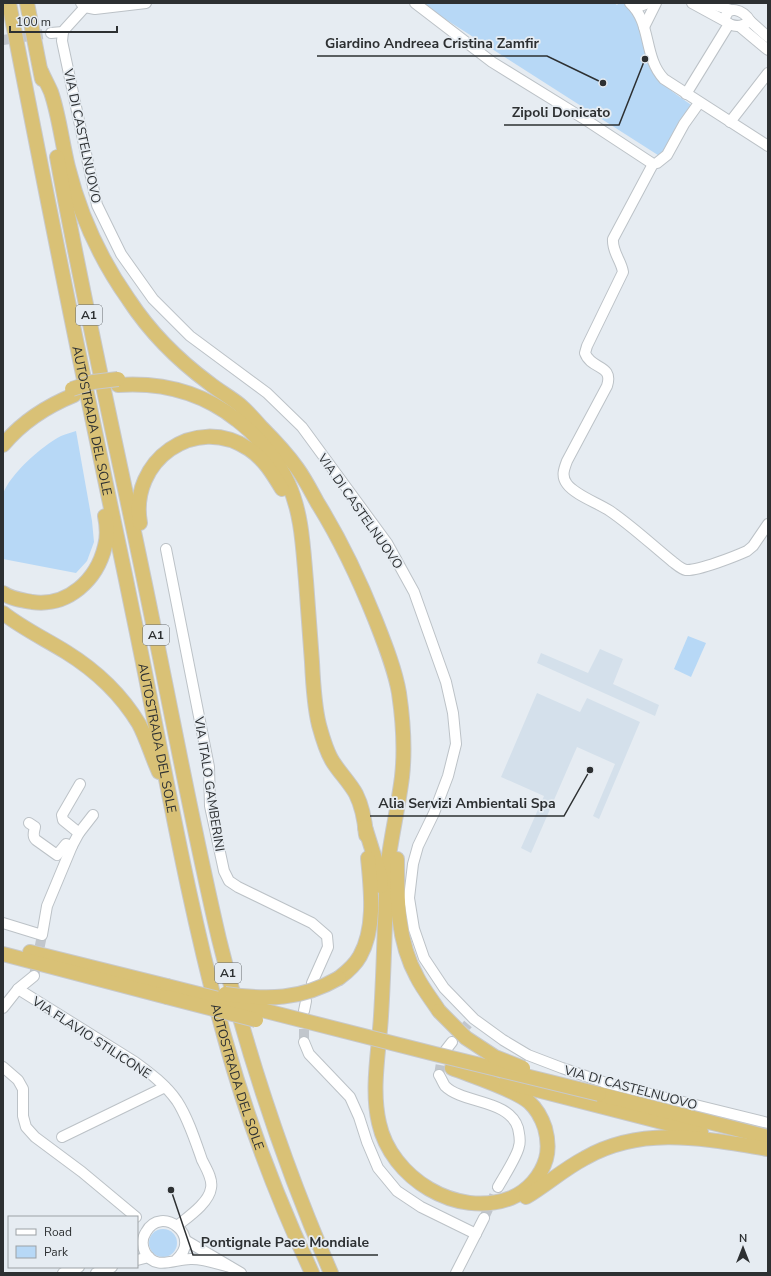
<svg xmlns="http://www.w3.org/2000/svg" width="771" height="1276" font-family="'Nunito Sans',sans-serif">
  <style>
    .built { fill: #d4e0eb }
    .green { fill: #b7d8f6 }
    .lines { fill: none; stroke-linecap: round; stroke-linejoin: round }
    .minor-tunnel { stroke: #c1c6cc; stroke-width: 10; stroke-dasharray: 10 5; stroke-linecap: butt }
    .minor-casing { stroke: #bcc2c7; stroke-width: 12 }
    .highway-casing { stroke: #c8c9ca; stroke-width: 16 }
    .minor { stroke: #fff; stroke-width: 10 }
    .highway { stroke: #d9c176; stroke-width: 14 }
    .highway-bridge-casing { stroke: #c8c9ca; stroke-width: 16; stroke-linecap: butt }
    .highway-bridge { stroke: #d9c176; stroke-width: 14 }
    .labels { text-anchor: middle; stroke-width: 3.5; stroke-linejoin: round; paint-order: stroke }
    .shield { fill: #e6ecf2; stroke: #64686c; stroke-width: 1 }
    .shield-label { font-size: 12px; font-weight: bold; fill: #2d3032 }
    .street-label { font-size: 13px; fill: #2d3032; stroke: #e6ecf2 }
    .leader { fill: none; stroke: #2d3032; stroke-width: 1.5 }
    .callout-dot { fill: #2d3032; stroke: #e6ecf2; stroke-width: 1.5 }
    .callout-label { font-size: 14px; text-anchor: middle; font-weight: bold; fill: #2d3032; stroke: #e6ecf2; stroke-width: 3.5; stroke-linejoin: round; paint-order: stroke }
  </style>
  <rect width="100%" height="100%" fill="#e6ecf2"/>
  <g class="built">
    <polygon points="600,649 623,659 613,684 659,705 655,716 537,663 541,653 588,673"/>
    <polygon points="537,693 580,712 587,698 640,722 599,819 593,816 615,764 577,747 531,853 521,848 544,796 501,777"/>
  </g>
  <g class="green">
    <path d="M 420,3 L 614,3 L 617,5 L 619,3 L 624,3 C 645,23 640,45 650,68 C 656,82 682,98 694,107 L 661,157 Z"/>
    <path d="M 76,431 L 92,521 L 94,542 L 87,561 L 76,573 L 3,559 L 3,494 C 10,474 42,446 61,436 C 65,434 71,433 76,431 Z"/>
    <polygon points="688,636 706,643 691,677 674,669"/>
    <circle cx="163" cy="1243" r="14"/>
  </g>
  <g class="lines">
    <g class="minor-tunnel">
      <polyline points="3,40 51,33"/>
      <polyline points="34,976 42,935"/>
      <polyline points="304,1014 304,1042"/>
      <polyline points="456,1038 468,1024"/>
      <polyline points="439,1075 441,1063 445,1051"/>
      <polyline points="484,1218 498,1187"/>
    </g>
    <defs>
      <g id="minor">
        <polyline points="81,3 85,7 95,9 146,3"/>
        <polyline points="415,3 492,62 586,120 653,164 657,163 667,155 684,124 699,103"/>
        <path d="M 630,3 C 652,23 643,57 664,79 L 768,146"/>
        <path d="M 692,3 L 725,21 C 733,28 742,27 750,21 C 744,10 726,3 725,21"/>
        <polyline points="708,3 731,10"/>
        <polyline points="85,7 65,29 63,32 62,41 97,205 121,254 153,299 190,336 267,393 302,427 387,543 414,592 446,682 453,713 456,744 448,776 434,813 418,846 413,864 409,898 414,929 424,958 444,988 474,1019 503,1040 528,1055 562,1068 606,1083 768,1123"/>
        <polyline points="635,8 648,3"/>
        <polyline points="750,21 768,37"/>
        <polyline points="739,26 768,50"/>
        <polyline points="644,27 656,3"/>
        <polyline points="51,33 63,32"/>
        <polyline points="686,94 729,24"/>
        <polyline points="730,122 768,73"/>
        <path d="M 653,164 L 613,239 C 612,252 621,260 623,272 L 587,346 L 585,353 C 591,370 614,364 607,386 L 567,461 C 564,469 561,476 567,484 C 575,495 598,503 610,511 C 632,526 652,545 673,562 C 677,565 681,569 686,570 C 698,571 736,556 747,551 L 753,546 L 768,524"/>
        <polyline points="166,549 209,767 210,806 224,871 229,881 238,887 312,923 327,936 328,947 312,983"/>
        <path d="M 29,823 L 35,827 C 34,832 32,836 36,840 L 57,855 L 66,844 L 72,846"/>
        <polyline points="79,833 93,815"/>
        <polyline points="3,923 42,935 47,906 72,846 79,833 63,820 62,815 80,784"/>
        <path d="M 18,989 L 135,1062 C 150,1073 166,1085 177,1101 C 188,1118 195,1140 202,1160 C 206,1168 213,1179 211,1188 C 209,1203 188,1217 177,1226"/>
        <polyline points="3,1008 18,989 34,976"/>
        <polyline points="304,1011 306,1001"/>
        <polyline points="304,1042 309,1054 350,1097 359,1117 367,1142 378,1168 397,1191 421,1207 476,1234"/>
        <polyline points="445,1051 452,1042"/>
        <polyline points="3,1067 18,1080 23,1089 23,1116 26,1127 35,1137 82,1172 136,1217"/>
        <path d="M 439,1075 C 441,1078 443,1083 445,1086 C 463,1104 509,1099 518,1128 C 519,1134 521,1140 519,1146 C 518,1155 503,1178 498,1187"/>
        <polyline points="62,1137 165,1087"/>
        <polyline points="185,1240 241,1273"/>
        <polyline points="137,1260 149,1257"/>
        <path d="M 176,1260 C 204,1236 161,1204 146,1232 C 142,1238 142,1246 145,1252 C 155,1272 176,1258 192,1259 C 205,1259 218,1264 230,1267"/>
        <polyline points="63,1273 79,1267"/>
        <polyline points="96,1273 112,1267"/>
        <polyline points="456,1273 484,1218"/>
      </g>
      <g id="highway">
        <path id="s1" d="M 9,3 C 35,136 61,270 89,403 C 103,471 118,540 132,609 C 162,752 186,898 225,1039 C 247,1119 277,1198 312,1273"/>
        <polyline points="27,3 42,79"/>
        <path d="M 41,71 C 44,78 48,85 51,92 C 59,115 62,143 68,167 C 80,215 100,259 129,300 C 150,332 178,360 209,383 C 219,391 230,397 240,405 C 248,412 255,420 262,428 C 274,440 287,454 297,468 C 305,479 311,491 317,502 C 340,539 359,579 375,619 C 384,642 395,669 399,693 C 403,720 405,750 402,777 C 398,808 391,838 387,869 C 386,887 386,905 385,923 C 384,954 383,985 381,1016 C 379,1051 371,1089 379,1123 C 391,1178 457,1219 511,1198 C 528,1191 541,1176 546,1159 C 549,1148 548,1139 545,1128 C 542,1119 537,1109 529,1102 C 514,1089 472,1076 452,1068"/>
        <path d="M 57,157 C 86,316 123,474 155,633 C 176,735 195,837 219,939 C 247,1053 284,1165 331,1273"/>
        <path d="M 118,385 C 162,382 202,392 237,420 C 258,436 277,459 288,483 C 302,513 303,548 306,581 C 308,608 310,635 312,662 C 313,683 314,705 319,725 C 322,736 327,753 333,762 C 340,773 350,783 356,794 C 362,806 365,822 366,835"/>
        <path d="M 3,445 C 22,422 47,406 74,395"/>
        <path d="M 140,523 C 129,461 195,413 249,449 C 264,459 273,474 282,489"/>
        <path d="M 3,593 C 11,599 22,600 32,602 C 68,607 97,580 105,546 C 108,536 107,526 105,516"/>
        <path d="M 3,613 C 22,628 45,639 66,652 C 95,670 121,694 139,724 C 147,739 152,757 159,772"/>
        <polyline points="365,827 380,875 381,886"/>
        <path d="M 397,859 C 397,899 397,941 417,977 C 423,989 432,1000 439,1011"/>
        <polyline points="30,952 167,986"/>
        <polyline points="3,954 167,997"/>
        <path d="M 339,978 C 347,972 355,965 360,956 C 376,927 371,889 368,858"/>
        <polyline points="506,1082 701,1132"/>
        <polyline points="599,1094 768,1137"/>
        <path d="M 526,1197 C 546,1185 564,1169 585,1158 C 643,1125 706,1139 768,1149"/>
      </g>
    </defs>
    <use href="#minor" class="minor-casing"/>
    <use href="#highway" class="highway-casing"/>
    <use href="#minor" class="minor"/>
    <use href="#highway" class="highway"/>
    <defs>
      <g id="highway-bridge">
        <polyline points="72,389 93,382 118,379"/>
        <polyline points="167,986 435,1054 599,1094"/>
        <path d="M 225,994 C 267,1000 301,1000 339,978"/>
        <polyline points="167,997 256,1020"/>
        <polyline points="439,1011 466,1038 495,1057 523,1068"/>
      </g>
    </defs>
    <use href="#highway-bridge" class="highway-bridge-casing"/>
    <use href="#highway-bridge" class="highway-bridge"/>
  </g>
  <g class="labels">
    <g class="shield">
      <rect x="76" y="305" width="26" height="20" rx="3"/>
      <rect x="143" y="625" width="26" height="20" rx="3"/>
      <rect x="215" y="963" width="26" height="20" rx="3"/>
    </g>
    <g class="shield-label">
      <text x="89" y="319">A1</text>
      <text x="156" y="639">A1</text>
      <text x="228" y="977">A1</text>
    </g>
    <g class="street-label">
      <text transform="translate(83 136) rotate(78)" y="5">VIA DI CASTELNUOVO</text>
      <text dy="5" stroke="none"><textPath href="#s1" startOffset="426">AUTOSTRADA DEL SOLE</textPath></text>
      <text transform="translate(361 511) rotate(55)" y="5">VIA DI CASTELNUOVO</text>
      <text dy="5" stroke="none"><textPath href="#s1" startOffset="750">AUTOSTRADA DEL SOLE</textPath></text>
      <text transform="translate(210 784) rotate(81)" y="5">VIA ITALO GAMBERINI</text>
      <text transform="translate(92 1037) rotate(33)" y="5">VIA FLAVIO STILICONE</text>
      <text dy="5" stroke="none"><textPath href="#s1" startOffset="1098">AUTOSTRADA DEL SOLE</textPath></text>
      <text transform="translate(631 1087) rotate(15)" y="5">VIA DI CASTELNUOVO</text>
    </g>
  </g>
  <path class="leader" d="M603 83L547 56H317M645 59L619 125H504M590 770L564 816H370M171 1190L193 1255H378"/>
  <g class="callout-dot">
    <circle cx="603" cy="83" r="4"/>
    <circle cx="645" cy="59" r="4"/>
    <circle cx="590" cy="770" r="4"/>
    <circle cx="171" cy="1190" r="4"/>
  </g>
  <g class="callout-label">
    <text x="432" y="48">Giardino Andreea Cristina Zamfir</text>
    <text x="561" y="117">Zipoli Donicato</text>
    <text x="467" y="808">Alia Servizi Ambientali Spa</text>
    <text x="285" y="1247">Pontignale Pace Mondiale</text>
  </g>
  <rect width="771" height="1276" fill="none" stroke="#2d3032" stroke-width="8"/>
  <rect x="8" y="1216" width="130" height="52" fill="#e6ecf2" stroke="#9ca1a5"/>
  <rect x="16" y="1229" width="20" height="6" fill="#ffffff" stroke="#9ca1a5"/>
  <text x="44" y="1236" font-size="12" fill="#2d3032">Road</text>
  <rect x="16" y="1246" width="20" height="12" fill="#b7d8f6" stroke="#9ca1a5"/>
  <text x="44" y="1256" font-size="12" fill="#2d3032">Park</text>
  <g transform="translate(743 1248)" stroke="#e6ecf2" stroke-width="3" paint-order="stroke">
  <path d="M0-3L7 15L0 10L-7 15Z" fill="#2d3032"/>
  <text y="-6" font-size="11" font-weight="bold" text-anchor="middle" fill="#2d3032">N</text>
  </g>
  <path d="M10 26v6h107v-6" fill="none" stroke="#2d3032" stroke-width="2"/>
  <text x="16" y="26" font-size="12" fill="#2d3032" stroke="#e6ecf2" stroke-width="3" paint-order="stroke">100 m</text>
</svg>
